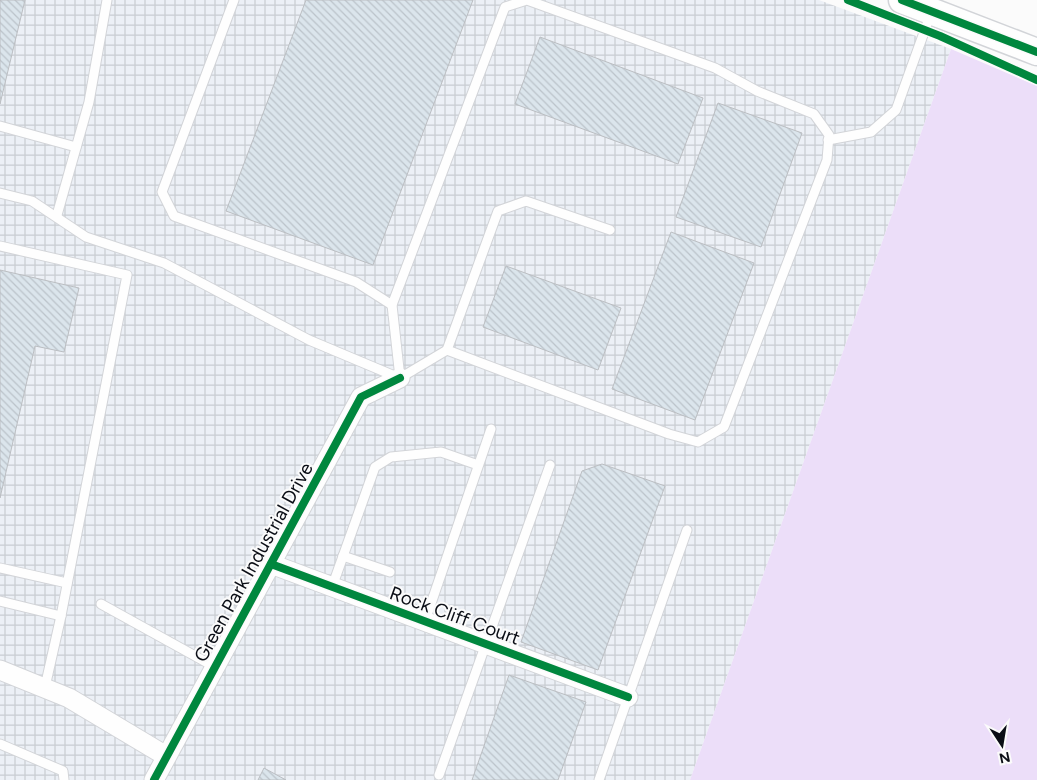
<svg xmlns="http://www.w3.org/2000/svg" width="1037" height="780" font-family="Figtree,sans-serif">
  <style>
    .industrial { fill: url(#industrial-grid) }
    .green { fill: #ecdef9 }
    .building { fill: url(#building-back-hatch); stroke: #bbbec2 }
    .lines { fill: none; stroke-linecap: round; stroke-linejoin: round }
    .lane-casing { stroke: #d2d4d8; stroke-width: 11 }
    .street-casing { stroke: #d2d4d8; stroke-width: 21 }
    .secondary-casing { stroke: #d2d4d8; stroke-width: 29 }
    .lane { stroke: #fefefe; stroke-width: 9 }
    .street { stroke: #fefefe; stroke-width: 19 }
    .secondary { stroke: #fefefe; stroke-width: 26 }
    .cycleway-casing { stroke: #fbfbfb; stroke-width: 11 }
    .cycleway { stroke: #00873e; stroke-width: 8 }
    .labels { text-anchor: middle; stroke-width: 4; stroke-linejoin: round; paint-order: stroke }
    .street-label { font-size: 19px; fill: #0b0e16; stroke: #fbfbfb }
  </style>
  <defs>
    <pattern id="industrial-grid" width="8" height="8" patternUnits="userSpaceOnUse" patternTransform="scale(1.25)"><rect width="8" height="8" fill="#ecf0f6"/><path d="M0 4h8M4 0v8" fill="none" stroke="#c9cdd2"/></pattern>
    <pattern id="building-back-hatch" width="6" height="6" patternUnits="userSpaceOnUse" patternTransform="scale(1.25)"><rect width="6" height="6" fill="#dbe5ec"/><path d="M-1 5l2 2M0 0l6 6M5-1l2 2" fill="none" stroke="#bbc3ca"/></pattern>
  </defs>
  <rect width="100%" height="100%" fill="#fbfbfb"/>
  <polygon class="industrial" points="0,0 819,0 951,49 690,780 0,780"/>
  <polygon class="green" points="951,49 1037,86 1037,780 690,780"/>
  <g class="building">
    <polygon points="0,0 25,0 0,104"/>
    <polygon points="306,0 473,0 373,265 226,211"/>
    <polygon points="540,37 703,98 678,164 515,104"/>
    <polygon points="718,103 802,133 761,247 676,217"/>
    <polygon points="671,232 754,263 695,420 612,389"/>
    <polygon points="506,266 621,308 598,370 483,327"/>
    <polygon points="0,270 79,288 64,352 35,346 0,498"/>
    <polygon points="602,464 665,486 598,670 521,642 582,471"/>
    <polygon points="509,675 586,702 558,780 472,780"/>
    <polygon points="264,768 286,780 258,780"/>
  </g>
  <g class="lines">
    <defs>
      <g id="lane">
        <polyline points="234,0 162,192 174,216 356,282 392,305"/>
        <polygon points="527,0 715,68 757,91 814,114 829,135 827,160 724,427 698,442 669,434 447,350 400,378 392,305 505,7"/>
        <polyline points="0,126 76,147"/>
        <polyline points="828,140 871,132 896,110 931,13"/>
        <polyline points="0,193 32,201 86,237 164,263 309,340 397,377"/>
        <polyline points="57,215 89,102 107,0"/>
        <polyline points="0,246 127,275 61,616 45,687"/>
        <polyline points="447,350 498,211 526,201 610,230"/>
        <polyline points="343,556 390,572"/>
        <polyline points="0,568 67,583"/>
        <polyline points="332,587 375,467 391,457 441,452 478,465"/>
        <polyline points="0,601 61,616"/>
        <polyline points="101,604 215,667"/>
        <polyline points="425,621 491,429"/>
        <polyline points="0,744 63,771 64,780"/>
        <polyline points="439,775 550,465"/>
        <polyline points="599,780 687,530"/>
      </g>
      <g id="street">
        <polyline points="271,564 628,697"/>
        <polyline points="0,670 69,698 166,756"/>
        <polyline points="154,780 361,397 400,378"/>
      </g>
      <polyline id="secondary" points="902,0 1037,52"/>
    </defs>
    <use href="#lane" class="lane-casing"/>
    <use href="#street" class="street-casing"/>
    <use href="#secondary" class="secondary-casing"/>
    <use href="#lane" class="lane"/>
    <use href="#street" class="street"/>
    <use href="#secondary" class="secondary"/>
    <defs>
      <g id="cycleway">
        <polyline points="848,0 940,36 1037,80"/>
        <polyline points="902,0 1037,52"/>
        <polyline points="271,564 628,697"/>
        <polyline points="154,780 361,397 400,378"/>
      </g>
    </defs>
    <use href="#cycleway" class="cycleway-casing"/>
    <use href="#cycleway" class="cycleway"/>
  </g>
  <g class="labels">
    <g class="street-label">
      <text transform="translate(253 562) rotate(-61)" y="7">Green Park Industrial Drive</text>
      <text transform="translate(455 615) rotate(20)" y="7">Rock Cliff Court</text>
    </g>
  </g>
  <g transform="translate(1002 745) rotate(168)" stroke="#fbfbfb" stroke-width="4" paint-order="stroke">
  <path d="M0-4L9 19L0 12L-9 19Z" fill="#0b0e16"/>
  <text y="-8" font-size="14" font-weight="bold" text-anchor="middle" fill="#0b0e16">N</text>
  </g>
</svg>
